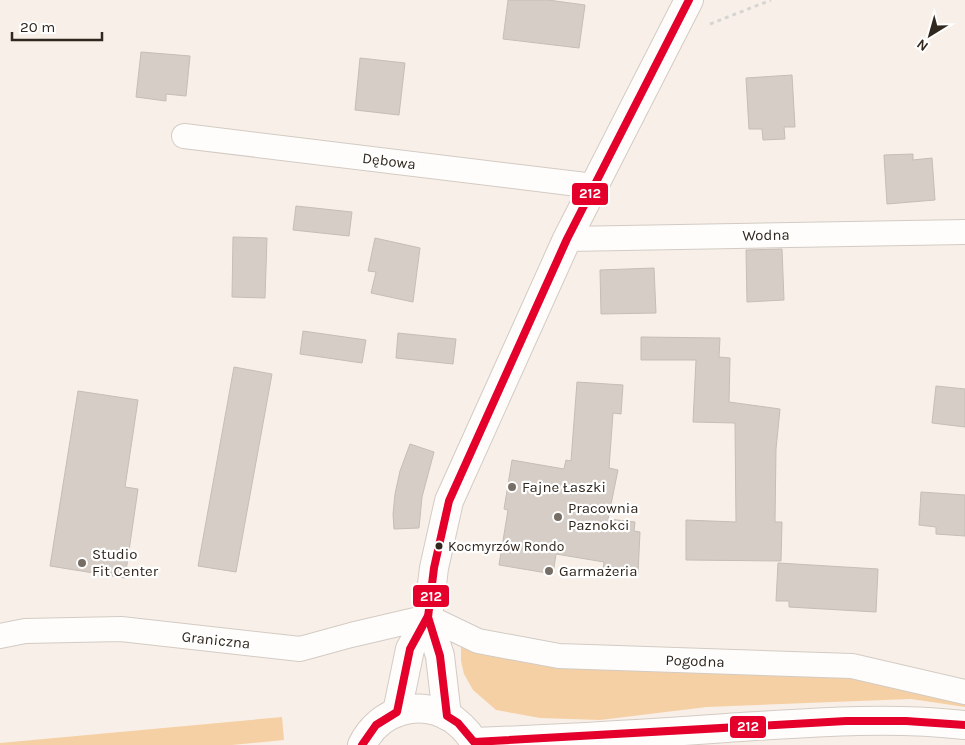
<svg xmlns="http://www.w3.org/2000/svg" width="965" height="745" font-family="Karla,sans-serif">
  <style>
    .green { fill: #f6d0a5 }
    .building { fill: #d6cec6; stroke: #c5beb6 }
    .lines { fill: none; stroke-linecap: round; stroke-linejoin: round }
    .minor-casing { stroke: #d3cbc3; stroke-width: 26 }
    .tertiary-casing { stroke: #d3cbc3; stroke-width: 30 }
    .secondary-casing { stroke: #d3cbc3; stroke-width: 30 }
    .path { stroke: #d7d5d2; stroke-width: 3; stroke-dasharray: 4 4; stroke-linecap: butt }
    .minor { stroke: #fefdfc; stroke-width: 24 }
    .tertiary { stroke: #fefdfc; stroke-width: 28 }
    .secondary { stroke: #fefdfc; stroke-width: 28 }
    .bus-1-casing { stroke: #fff; stroke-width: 11 }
    .bus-1 { stroke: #e4002b; stroke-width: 8 }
    .poi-dot { fill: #766d65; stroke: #fff; stroke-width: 2 }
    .bus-dot { fill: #30271e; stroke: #fff; stroke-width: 2 }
    .labels { text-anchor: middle; stroke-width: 4.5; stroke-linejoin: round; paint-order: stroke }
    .bus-label { font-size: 14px; fill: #30271e; stroke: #fff; text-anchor: start }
    .street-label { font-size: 15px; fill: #30271e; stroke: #fff }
    .poi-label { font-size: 15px; fill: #30271e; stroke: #fff; text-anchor: start }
    .line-badge { stroke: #fff; stroke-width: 2 }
    .badge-label { font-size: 14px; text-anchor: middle; font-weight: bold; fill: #fff }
  </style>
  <rect width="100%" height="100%" fill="#f8f0e8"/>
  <g class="green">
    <polygon points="461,639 848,674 965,698 965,707 911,699 707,707 600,720 540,718 496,710 473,690 464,674 461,661"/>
    <polygon points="282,717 284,740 232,745 0,745 0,743"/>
  </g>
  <g class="building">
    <polygon points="508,0 548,0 585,5 579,48 503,39"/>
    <polygon points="141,52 190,56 186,96 166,94 166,101 136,97"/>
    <polygon points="360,58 405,63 399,115 355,110"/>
    <polygon points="792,75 795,127 784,127 785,139 763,140 762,129 749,129 746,78"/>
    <polygon points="913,154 913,160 932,158 935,200 887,204 884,155"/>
    <polygon points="296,206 352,212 349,236 293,230"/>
    <polygon points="233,237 267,238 265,298 232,297"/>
    <polygon points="375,238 420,248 413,302 371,293 376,272 368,271"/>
    <polygon points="782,249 784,300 747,302 746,250"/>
    <polygon points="654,268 656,313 601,314 600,270"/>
    <polygon points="303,331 366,340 362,363 300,354"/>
    <polygon points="398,333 456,339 453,364 396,358"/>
    <polygon points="641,337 720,338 719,357 730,358 729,402 780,409 776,449 775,522 782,522 781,561 686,560 686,520 736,522 735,423 693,422 696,360 641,360"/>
    <polygon points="234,367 272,374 236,572 198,566"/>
    <polygon points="577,382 623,385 621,414 613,413 609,468 618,470 608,519 635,522 634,531 640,532 638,574 603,570 604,562 556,554 553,574 499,565 508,510 504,509 512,460 564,469 566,460 571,461"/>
    <polygon points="936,386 965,389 965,427 932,423"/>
    <polygon points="78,391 138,400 125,487 138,489 125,578 50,566"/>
    <polygon points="410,444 434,452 422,497 419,528 394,529 393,514 395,494 400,471"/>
    <polygon points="921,492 965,495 965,536 936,534 936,527 919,525"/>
    <polygon points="778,563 878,569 876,612 789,607 789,601 776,601"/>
  </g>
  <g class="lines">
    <defs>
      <g id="minor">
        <polyline points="184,136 594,186"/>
        <polyline points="567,239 965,232"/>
        <polyline points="0,636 25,631 121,629 300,649 351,635 428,617 478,641 559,656 852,666 965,692"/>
      </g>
      <g id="tertiary">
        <polyline points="428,617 440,656 447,716"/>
        <polyline points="397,712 410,649 428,617 434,568 449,501 567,239 689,0"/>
      </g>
      <g id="secondary">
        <path d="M 474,742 C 558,739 643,734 727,728 C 806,723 886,716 965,725"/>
        <path d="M 362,745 C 379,710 420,698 453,719 C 462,726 471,734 475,745"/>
      </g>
    </defs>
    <use href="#minor" class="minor-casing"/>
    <use href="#tertiary" class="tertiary-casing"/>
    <use href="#secondary" class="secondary-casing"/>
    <polyline class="path" points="710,24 771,0"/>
    <use href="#minor" class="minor"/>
    <use href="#tertiary" class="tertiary"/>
    <use href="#secondary" class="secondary"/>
    <defs>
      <g id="bus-1">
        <polyline points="689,0 567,239 449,501 434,568 428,617 440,656 447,716 458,723 474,742 846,721 906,721 965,725"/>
        <polyline points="362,745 376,725 397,712 410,649 428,616"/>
      </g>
    </defs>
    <use href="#bus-1" class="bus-1-casing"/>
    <use href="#bus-1" class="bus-1"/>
  </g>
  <g class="poi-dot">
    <circle cx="512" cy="487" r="5"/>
    <circle cx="558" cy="517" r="5"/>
    <circle cx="82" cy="563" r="5"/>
    <circle cx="549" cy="571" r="5"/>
  </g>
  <circle class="bus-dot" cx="439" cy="546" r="4.5"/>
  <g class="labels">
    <g class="bus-label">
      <text x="448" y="551">Kocmyrzów Rondo</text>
    </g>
    <g class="street-label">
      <text transform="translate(389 161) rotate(7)" y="5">Dębowa</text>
      <text transform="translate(766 235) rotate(-1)" y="5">Wodna</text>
      <text transform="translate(216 640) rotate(6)" y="5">Graniczna</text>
      <text transform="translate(695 661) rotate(2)" y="5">Pogodna</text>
    </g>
    <g class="poi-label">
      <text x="522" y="492">Fajne Łaszki</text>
      <text x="568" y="513">Pracownia<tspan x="568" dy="17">Paznokci</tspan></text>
      <text x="92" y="559">Studio<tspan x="92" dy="17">Fit Center</tspan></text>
      <text x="559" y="576">Garmażeria</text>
    </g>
  </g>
  <g class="line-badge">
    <rect x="571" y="182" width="38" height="24" rx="5" fill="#e4002b"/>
    <rect x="412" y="584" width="38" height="24" rx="5" fill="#e4002b"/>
    <rect x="729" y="715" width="38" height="24" rx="5" fill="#e4002b"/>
  </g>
  <g class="badge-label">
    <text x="590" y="198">212</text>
    <text x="431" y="601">212</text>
    <text x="748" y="731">212</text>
  </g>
  <g transform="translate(930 35) rotate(217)" stroke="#ffffff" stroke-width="4" paint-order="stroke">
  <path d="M0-4L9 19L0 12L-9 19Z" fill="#30271e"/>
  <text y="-8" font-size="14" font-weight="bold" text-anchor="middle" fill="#30271e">N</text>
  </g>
  <path d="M12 32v8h90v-8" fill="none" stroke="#30271e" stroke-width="2.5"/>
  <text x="20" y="32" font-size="15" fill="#30271e" stroke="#ffffff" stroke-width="4" paint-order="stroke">20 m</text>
</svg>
